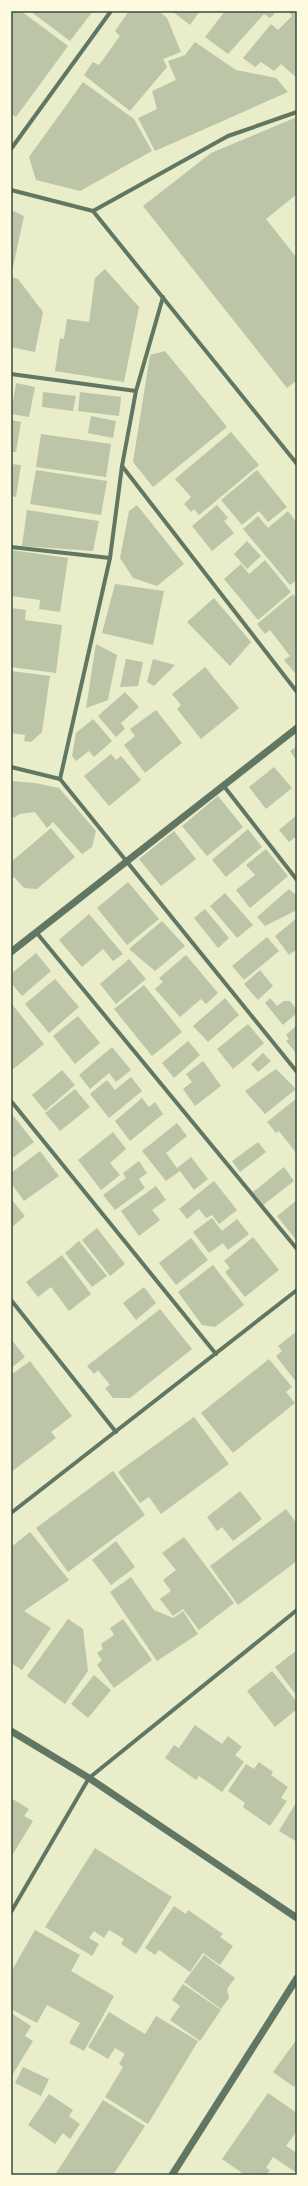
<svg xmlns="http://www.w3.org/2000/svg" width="308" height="2186" font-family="'Noto Sans',sans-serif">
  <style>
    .building { fill: #bcc5a7 }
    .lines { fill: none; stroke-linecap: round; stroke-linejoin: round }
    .minor { stroke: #617663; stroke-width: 4 }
    .tertiary { stroke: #617663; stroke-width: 7 }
    .neatline { fill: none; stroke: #344e41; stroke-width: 1.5 }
  </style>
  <rect width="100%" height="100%" fill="#e9edc9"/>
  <g class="building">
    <polygon points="11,11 21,11 68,46 16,117 11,113"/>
    <polygon points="30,11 93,11 70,41"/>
    <polygon points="129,11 159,11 167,18 181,52 163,59 167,67 130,111 84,75 93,62 99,65 120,36 115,31"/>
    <polygon points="172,11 200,11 190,25"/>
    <polygon points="225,11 277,11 270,18 264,14 228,54 205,37"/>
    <polygon points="288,11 297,11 297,78 281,64 274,71 261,62 255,67 243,58 271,24 278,30 292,16"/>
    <polygon points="195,42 236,70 276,78 288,92 155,151 138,118 157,109 152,91 176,80 168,61 185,55"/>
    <polygon points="83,82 134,119 152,151 80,191 36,180 29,157"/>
    <polygon points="297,117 297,194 266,219 297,258 297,380 287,388 143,206 211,153"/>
    <polygon points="11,210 24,216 13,267 11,267"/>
    <polygon points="105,269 139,307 124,382 55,371 60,338 64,339 67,319 89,322 95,278"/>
    <polygon points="11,277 18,279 43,312 35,352 11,347"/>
    <polygon points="165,351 227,427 153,487 133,462 150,355"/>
    <polygon points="16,383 35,387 29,417 11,414"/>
    <polygon points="43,392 76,396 73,411 42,407"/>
    <polygon points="80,392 121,397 119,416 78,411"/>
    <polygon points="91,416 116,421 113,438 88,433"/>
    <polygon points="11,420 21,422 16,452 11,452"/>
    <polygon points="231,432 259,465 199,515 194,509 191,512 184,504 191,497 175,479"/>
    <polygon points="41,434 111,444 106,477 36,467"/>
    <polygon points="11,464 21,465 16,497 11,496"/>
    <polygon points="36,470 107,481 101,515 30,504"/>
    <polygon points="257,470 287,507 268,522 259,511 242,525 221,500"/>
    <polygon points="137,505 184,564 157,586 133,578 120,558 129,511"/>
    <polygon points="217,505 228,518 224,521 234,533 212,551 192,526"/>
    <polygon points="27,510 99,521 93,551 22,546"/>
    <polygon points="288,511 297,523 297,580 290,585 243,529 258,516 268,528"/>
    <polygon points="247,541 261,556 247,569 234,554"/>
    <polygon points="11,550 68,558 60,612 39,609 40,600 11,596"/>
    <polygon points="265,560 291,592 258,620 224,579 241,564 249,574"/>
    <polygon points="115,584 164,591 153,645 102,633"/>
    <polygon points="293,594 297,599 297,672 295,673 284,660 290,656 270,630 265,634 257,624"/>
    <polygon points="214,598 251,642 230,666 187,622"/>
    <polygon points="11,608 26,610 25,620 62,625 56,673 11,667"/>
    <polygon points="96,644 117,655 108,700 86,708"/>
    <polygon points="126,659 143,662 138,686 120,687"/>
    <polygon points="153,659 175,665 154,686 147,682"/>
    <polygon points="205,667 239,708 201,739 177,709 181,705 172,694"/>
    <polygon points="11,671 50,676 42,732 31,742 24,741 25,735 11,733"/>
    <polygon points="125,692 139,707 121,723 125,729 116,737 98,716"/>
    <polygon points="156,710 182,743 145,773 124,745 135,736 130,729"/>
    <polygon points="93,719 112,741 94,757 89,751 76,761 72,756 76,733"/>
    <polygon points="297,746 297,761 290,751"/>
    <polygon points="111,754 116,760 121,756 141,780 109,806 84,776"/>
    <polygon points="274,767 292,788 266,809 249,787"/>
    <polygon points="11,781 35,783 59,788 96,831 92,847 82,854 53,822 47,828 35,812 19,814 14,818 11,814"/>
    <polygon points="218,796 243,827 207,856 182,826"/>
    <polygon points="297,815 297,836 289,842 279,830"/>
    <polygon points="51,828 75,857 37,889 24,888 14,877 11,879 11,862"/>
    <polygon points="248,829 262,847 226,877 212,860"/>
    <polygon points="174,831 196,859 161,886 139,859"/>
    <polygon points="266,849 288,876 250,908 236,890 255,875 246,865"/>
    <polygon points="128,882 159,919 127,945 97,908"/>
    <polygon points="289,889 297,896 297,910 265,926 257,917"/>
    <polygon points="225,893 253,925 237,938 210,906"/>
    <polygon points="205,909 229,938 218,948 194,918"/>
    <polygon points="89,914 123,954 113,961 103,949 82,967 59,940"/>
    <polygon points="297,918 297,949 289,955 275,936"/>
    <polygon points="162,921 185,946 155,971 129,949"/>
    <polygon points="267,937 279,951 244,980 232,966"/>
    <polygon points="36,953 51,971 22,996 11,983 11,974"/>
    <polygon points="186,955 218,993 206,1004 201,999 180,1017 155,989 163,982 159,978"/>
    <polygon points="129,959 146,979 116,1004 100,984"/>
    <polygon points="260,970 273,986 258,1000 244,984"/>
    <polygon points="55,979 79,1007 49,1033 25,1004"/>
    <polygon points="144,985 182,1032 152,1056 114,1009"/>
    <polygon points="225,998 239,1015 208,1042 193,1026"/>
    <polygon points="270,998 277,1006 284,1001 290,1001 297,1010 297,1013 283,1025 265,1003"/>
    <polygon points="11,1003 44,1044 12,1070 11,1068"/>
    <polygon points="78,1016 100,1043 75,1064 53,1036"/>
    <polygon points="248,1024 264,1043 233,1069 217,1049"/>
    <polygon points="297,1025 297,1054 286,1041 289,1039 286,1035"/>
    <polygon points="188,1041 200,1055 174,1078 162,1063"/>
    <polygon points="112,1047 131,1070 116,1082 109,1073 90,1089 79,1075"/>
    <polygon points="263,1053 271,1061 258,1072 251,1064"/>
    <polygon points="203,1061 221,1086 195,1106 183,1089 192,1082 186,1074"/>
    <polygon points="276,1069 296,1089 265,1114 245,1091"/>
    <polygon points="62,1070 75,1085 45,1111 32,1095"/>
    <polygon points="131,1077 142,1091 109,1118 90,1094 107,1080 115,1090"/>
    <polygon points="75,1089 90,1107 60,1131 45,1113"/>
    <polygon points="142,1098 149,1107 155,1102 163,1114 130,1141 115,1121"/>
    <polygon points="297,1098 297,1154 279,1131 276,1133 267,1122"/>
    <polygon points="11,1113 34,1142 11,1159"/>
    <polygon points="177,1123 187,1136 166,1153 177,1168 191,1157 208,1179 194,1190 180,1171 166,1181 142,1151"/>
    <polygon points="113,1132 126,1149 110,1163 120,1175 101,1190 78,1160"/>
    <polygon points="258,1142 266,1152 240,1172 232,1161"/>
    <polygon points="40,1151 59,1176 24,1201 11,1183 11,1173"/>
    <polygon points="139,1161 147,1173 139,1179 145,1188 115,1210 103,1195 126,1178 123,1173"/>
    <polygon points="284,1167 294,1181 263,1205 253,1192"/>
    <polygon points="214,1181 237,1210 219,1224 212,1215 206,1218 199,1209 187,1219 179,1209"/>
    <polygon points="156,1186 166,1200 152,1210 160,1220 139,1236 121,1211"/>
    <polygon points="11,1199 25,1216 11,1228"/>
    <polygon points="297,1200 297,1241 277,1216"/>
    <polygon points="212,1218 222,1231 237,1219 249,1234 228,1250 223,1243 209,1253 193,1232"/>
    <polygon points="97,1228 125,1264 110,1276 82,1240"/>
    <polygon points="253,1237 279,1270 245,1297 225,1272 230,1268 224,1261"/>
    <polygon points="191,1238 208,1260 176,1285 159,1263"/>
    <polygon points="79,1241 107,1276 92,1287 65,1253"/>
    <polygon points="62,1255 91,1294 69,1311 51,1287 38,1297 26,1282"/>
    <polygon points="213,1265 244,1305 215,1327 202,1325 178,1292"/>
    <polygon points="144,1287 156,1303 136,1320 123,1303"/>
    <polygon points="160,1309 192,1349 130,1398 113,1398 105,1388 110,1385 98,1370 94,1374 87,1366"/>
    <polygon points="297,1331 297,1383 276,1356 282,1351 278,1346"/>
    <polygon points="11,1339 25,1357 11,1368"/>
    <polygon points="269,1359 292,1387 286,1392 295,1403 233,1453 201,1413"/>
    <polygon points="30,1361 72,1416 51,1432 56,1438 11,1472 11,1375"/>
    <polygon points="194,1417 229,1464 161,1514 149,1497 140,1503 118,1472"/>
    <polygon points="113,1471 145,1515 68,1572 36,1528"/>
    <polygon points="240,1491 262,1519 233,1541 222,1527 217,1531 207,1517"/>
    <polygon points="286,1509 297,1524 297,1561 238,1605 210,1566"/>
    <polygon points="30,1532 69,1580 24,1611 51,1628 22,1670 11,1663 11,1547"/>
    <polygon points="184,1537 234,1603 199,1630 183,1609 173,1616 160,1599 171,1591 163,1580 176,1570 162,1553"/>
    <polygon points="116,1541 135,1567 111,1585 92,1560"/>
    <polygon points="131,1577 154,1610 173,1618 183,1611 198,1634 157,1661 110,1592"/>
    <polygon points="68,1619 83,1629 88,1671 65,1704 27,1676"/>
    <polygon points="123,1619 152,1660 114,1688 97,1665 102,1660 97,1653 103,1649 101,1644 114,1635 110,1628"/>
    <polygon points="297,1650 297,1696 275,1667"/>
    <polygon points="272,1671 297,1702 297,1709 275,1727 247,1691"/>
    <polygon points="94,1675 111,1690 88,1718 71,1704"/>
    <polygon points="195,1725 222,1744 228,1736 242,1747 235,1755 244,1762 222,1792 199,1776 196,1780 165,1758 174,1745 179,1748"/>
    <polygon points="259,1762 273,1772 271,1775 288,1787 281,1798 287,1801 270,1826 243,1807 245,1803 228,1791 246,1764 254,1769"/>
    <polygon points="11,1798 29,1809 24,1816 33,1821 11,1857"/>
    <polygon points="297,1801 297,1842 279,1831"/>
    <polygon points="95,1848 172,1897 136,1954 121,1944 124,1939 109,1930 104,1938 94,1931 89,1938 99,1944 92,1956 45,1927"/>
    <polygon points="174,1906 186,1914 188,1910 223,1934 220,1937 233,1946 220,1965 203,1953 190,1972 159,1950 155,1955 145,1948"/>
    <polygon points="35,1930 80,1955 71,1971 114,1996 84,2051 69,2043 80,2023 47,2005 37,2023 11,2009 11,1972"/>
    <polygon points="204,1955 235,1978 227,1989 229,1998 221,2009 184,1982"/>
    <polygon points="183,1984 221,2010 200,2041 170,2020 180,2006 172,2000"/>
    <polygon points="109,2012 145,2034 156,2016 198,2041 148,2124 105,2097 123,2067 119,2064 125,2054 115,2048 108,2059 88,2047"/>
    <polygon points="11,2013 31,2026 25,2036 33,2041 11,2077"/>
    <polygon points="297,2039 297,2082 294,2087 273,2072"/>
    <polygon points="23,2067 49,2079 41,2096 15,2083"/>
    <polygon points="268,2093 297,2113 297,2131 286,2146 297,2153 297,2173 273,2157 266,2168 270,2170 266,2175 252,2175 248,2173 245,2175 222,2159"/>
    <polygon points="49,2094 73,2110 69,2116 80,2124 70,2139 63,2133 55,2144 28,2125"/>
    <polygon points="103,2100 145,2126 113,2175 55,2175"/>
  </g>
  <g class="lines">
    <g class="minor">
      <polyline points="11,149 111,11"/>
      <polyline points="11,190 93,211 297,464"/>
      <polyline points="93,211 228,136 297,112"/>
      <polyline points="11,374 136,391"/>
      <polyline points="122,466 297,692"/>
      <polyline points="11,547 110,558"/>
      <polyline points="11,767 60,779"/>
      <polyline points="60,779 110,558 122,466 136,391 163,297"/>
      <polyline points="60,779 297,1072"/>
      <polyline points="223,785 297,880"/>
      <polyline points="36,932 297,1249"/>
      <polyline points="11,1101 216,1354"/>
      <polyline points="11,1300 116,1432"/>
      <polyline points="11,1513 297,1290"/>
      <polyline points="11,1912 89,1778 297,1610"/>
    </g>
    <g class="tertiary">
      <polyline points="11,952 297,728"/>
      <polyline points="11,1731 89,1778 297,1918"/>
      <polyline points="172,2175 297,1978"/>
    </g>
  </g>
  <rect width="308" height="2186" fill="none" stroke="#fefae0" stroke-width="24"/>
  <rect x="12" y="12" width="284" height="2162" class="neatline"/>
</svg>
